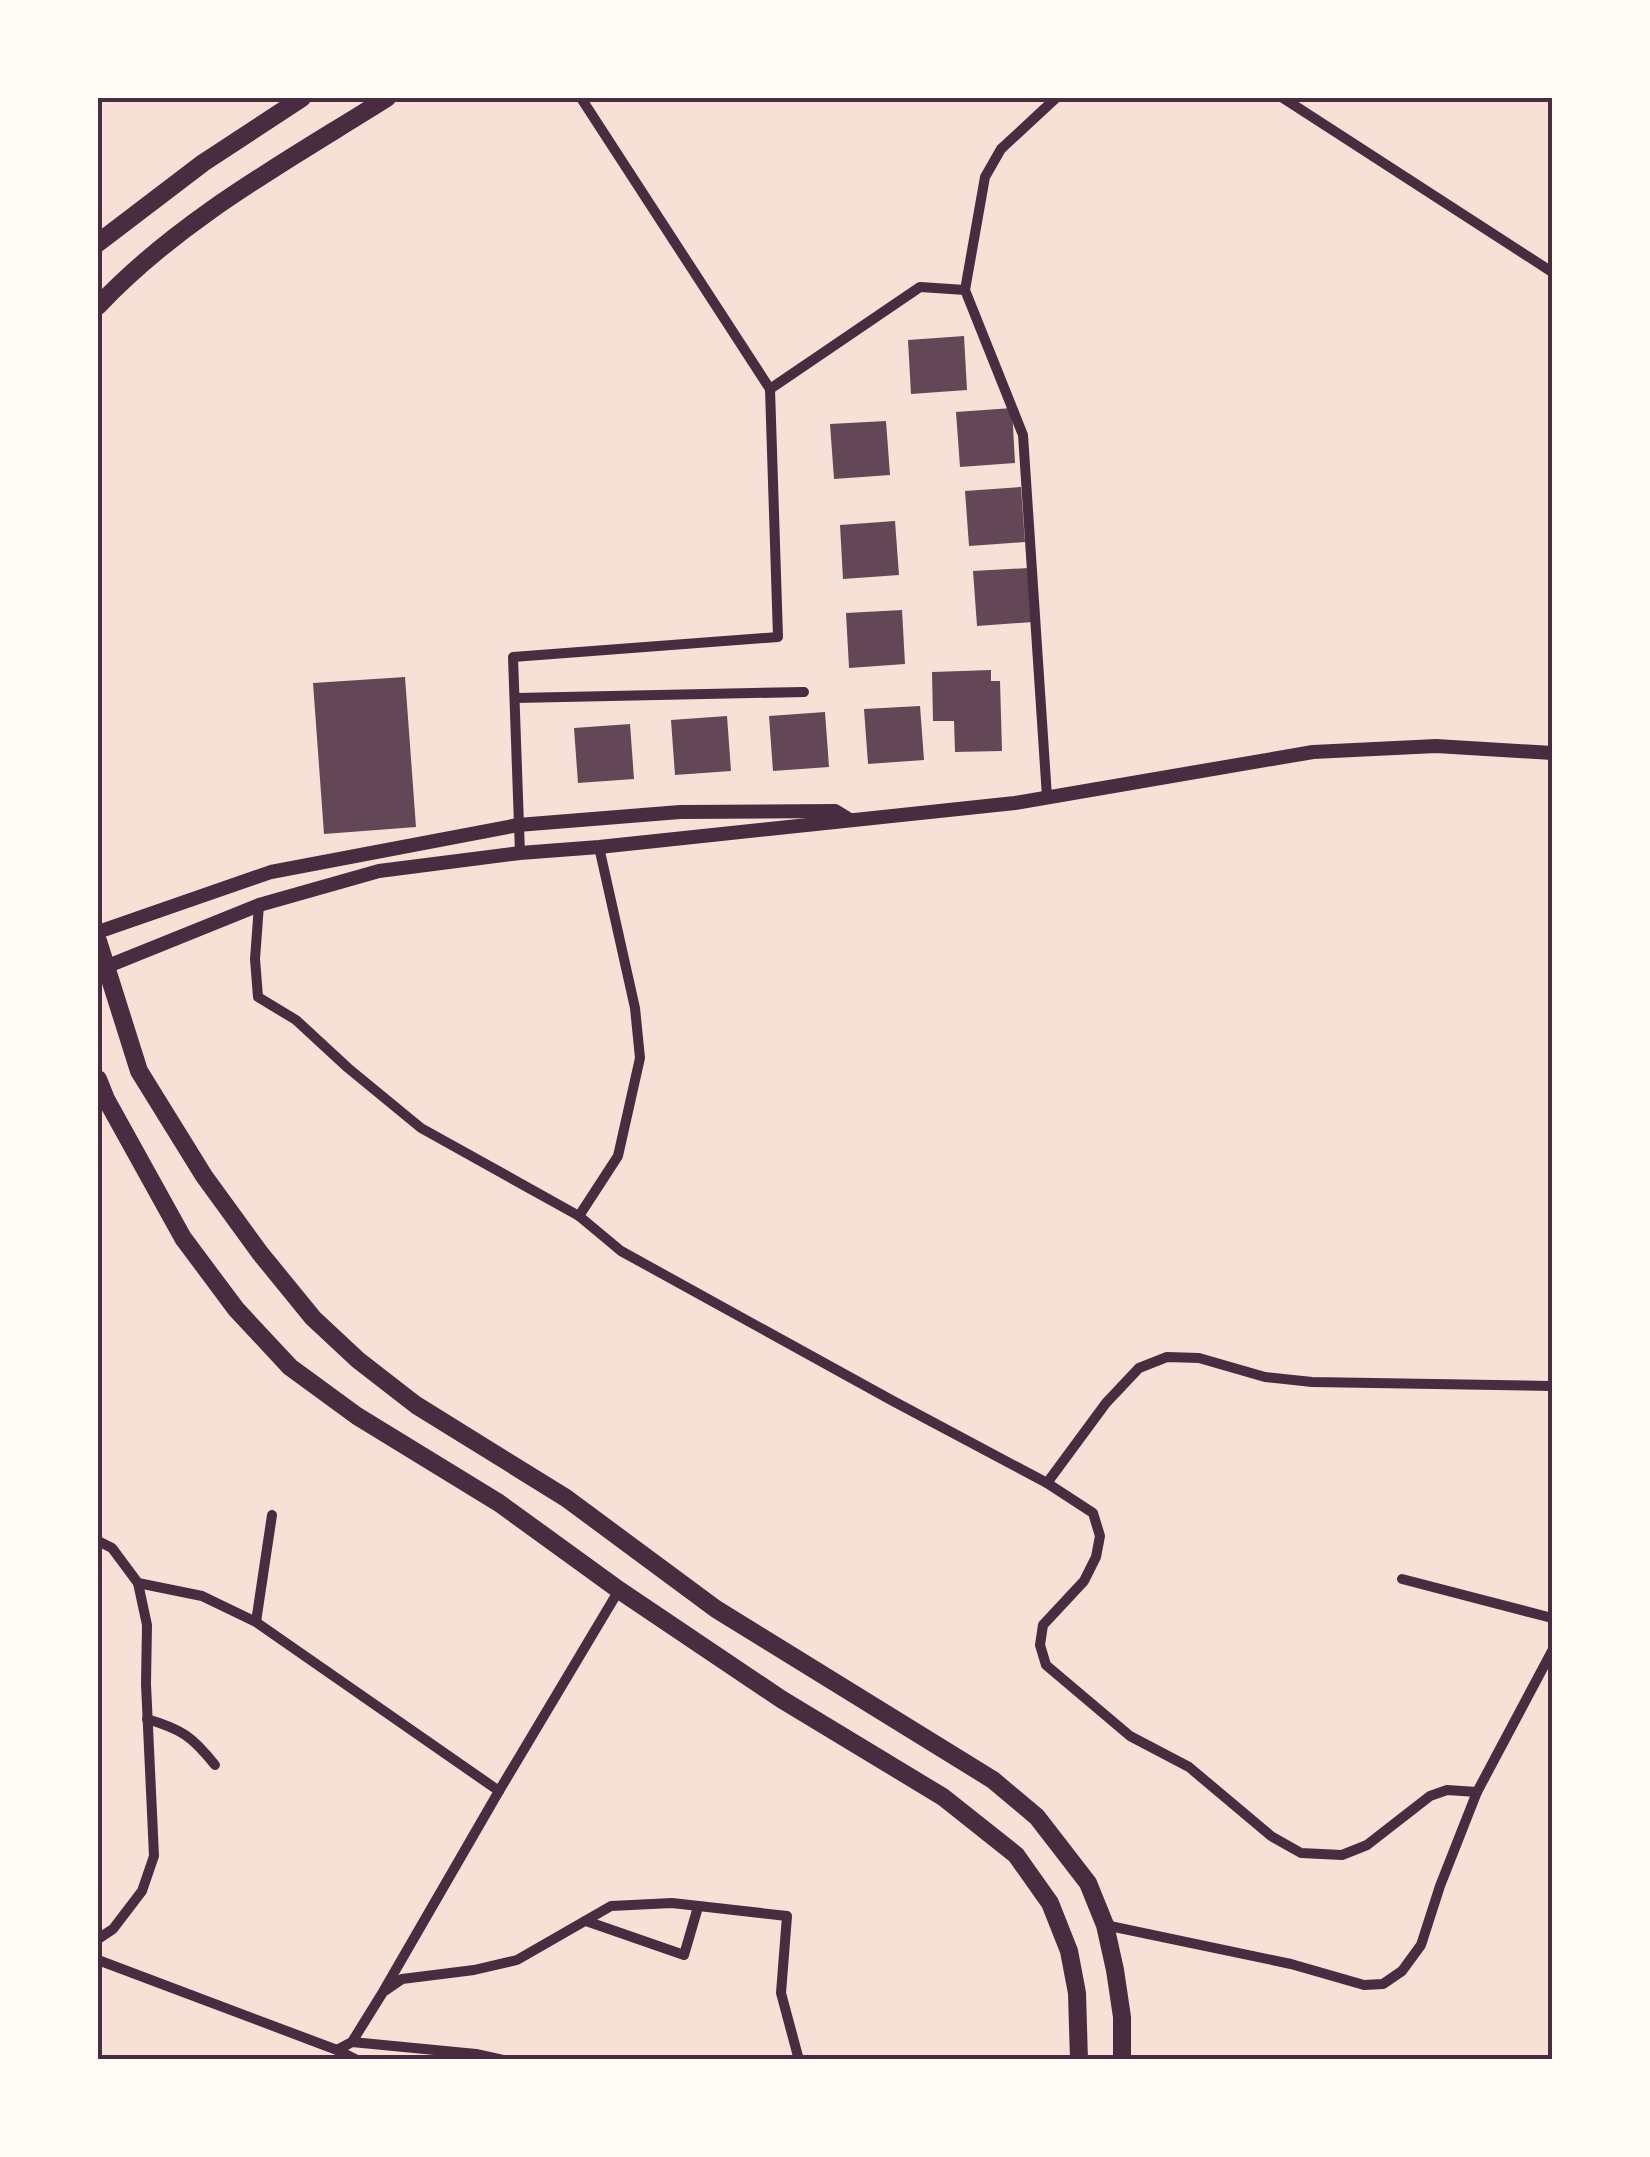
<svg xmlns="http://www.w3.org/2000/svg" width="1650" height="2157" font-family="Roboto,sans-serif">
  <style>
    .building { fill: #644757 }
    .lines { fill: none; stroke-linecap: round; stroke-linejoin: round }
    .minor { stroke: #4a2c40; stroke-width: 10 }
    .tertiary { stroke: #4a2c40; stroke-width: 14 }
    .primary { stroke: #4a2c40; stroke-width: 18 }
    .neatline { fill: none; stroke: #4a2c40; stroke-width: 4 }
  </style>
  <rect width="100%" height="100%" fill="#f7e1d7"/>
  <g class="building">
    <polygon points="964,336 967,390 911,394 908,340"/>
    <polygon points="1012,408 1015,463 960,467 956,412"/>
    <polygon points="886,421 890,475 834,479 830,424"/>
    <polygon points="1021,487 1025,542 969,546 965,491"/>
    <polygon points="895,521 899,575 843,579 840,525"/>
    <polygon points="1029,568 1033,622 977,626 973,571"/>
    <polygon points="902,610 905,664 849,668 846,613"/>
    <polygon points="991,670 991,681 1000,681 1002,751 955,752 954,721 933,721 932,672"/>
    <polygon points="405,677 416,827 324,834 313,683"/>
    <polygon points="920,706 924,760 868,764 864,709"/>
    <polygon points="825,712 829,767 773,771 769,716"/>
    <polygon points="727,716 731,771 675,775 671,720"/>
    <polygon points="630,724 634,779 578,783 574,728"/>
  </g>
  <g class="lines">
    <g class="minor">
      <polyline points="1283,98 1552,272"/>
      <polyline points="965,290 985,177 1001,149 1056,98"/>
      <polyline points="770,389 920,287 965,290 1023,435 1047,797"/>
      <polyline points="516,698 804,692"/>
      <polyline points="520,853 513,657 778,637 770,389 581,98"/>
      <polyline points="259,905 255,959 258,997 296,1020 348,1068 421,1128 579,1216 621,1251 893,1401 1047,1483 1093,1513 1100,1536 1096,1557 1084,1581 1043,1625 1040,1645 1046,1665 1130,1736 1189,1767 1271,1836 1301,1853 1342,1855 1367,1845 1430,1796 1447,1790 1477,1792"/>
      <polyline points="579,1216 618,1156 640,1058 635,1008 599,847"/>
      <polyline points="1047,1483 1106,1403 1139,1368 1167,1357 1199,1358 1265,1377 1312,1382 1552,1386"/>
      <polyline points="98,1541 112,1548 138,1583 202,1596 256,1622 499,1791"/>
      <polyline points="1402,1579 1552,1618"/>
      <polyline points="256,1622 272,1515"/>
      <path d="M 147,1719 C 181,1729 192,1736 215,1765"/>
      <polyline points="586,1921 684,1955 698,1907"/>
      <polyline points="1105,1925 1291,1964 1364,1985 1383,1984 1402,1971 1421,1945 1440,1886 1477,1792 1552,1651"/>
      <polyline points="98,1939 113,1929 142,1891 154,1856 146,1684 147,1625 138,1583"/>
      <polyline points="98,1960 337,2050 357,2060"/>
      <polyline points="384,1990 499,1791 619,1590"/>
      <polyline points="352,2042 476,2054 503,2060"/>
      <polyline points="337,2050 352,2042 383,1992 402,1979 474,1970 517,1960 611,1906 672,1903 787,1916 781,1993 799,2060"/>
    </g>
    <g class="tertiary">
      <polyline points="98,932 271,872 518,825 680,812 835,811 848,819"/>
      <polyline points="98,970 259,905 379,871 520,853 599,847 1015,803 1313,752 1436,746 1552,753"/>
    </g>
    <g class="primary">
      <polyline points="98,243 203,163 302,98"/>
      <path d="M 98,306 C 180,219 287,161 387,98"/>
      <polyline points="98,941 139,1071 204,1176 260,1253 313,1318 358,1360 416,1405 566,1498 716,1609 993,1780 1037,1817 1088,1883 1105,1925 1115,1970 1122,2017 1122,2060"/>
      <polyline points="98,1079 106,1099 183,1238 236,1309 290,1367 357,1416 499,1503 619,1590 781,1699 943,1797 1016,1855 1050,1903 1069,1951 1077,1993 1079,2060"/>
    </g>
  </g>
  <rect width="1650" height="2157" fill="none" stroke="#fffaf5" stroke-width="200"/>
  <rect x="100" y="100" width="1450" height="1957" class="neatline"/>
</svg>
